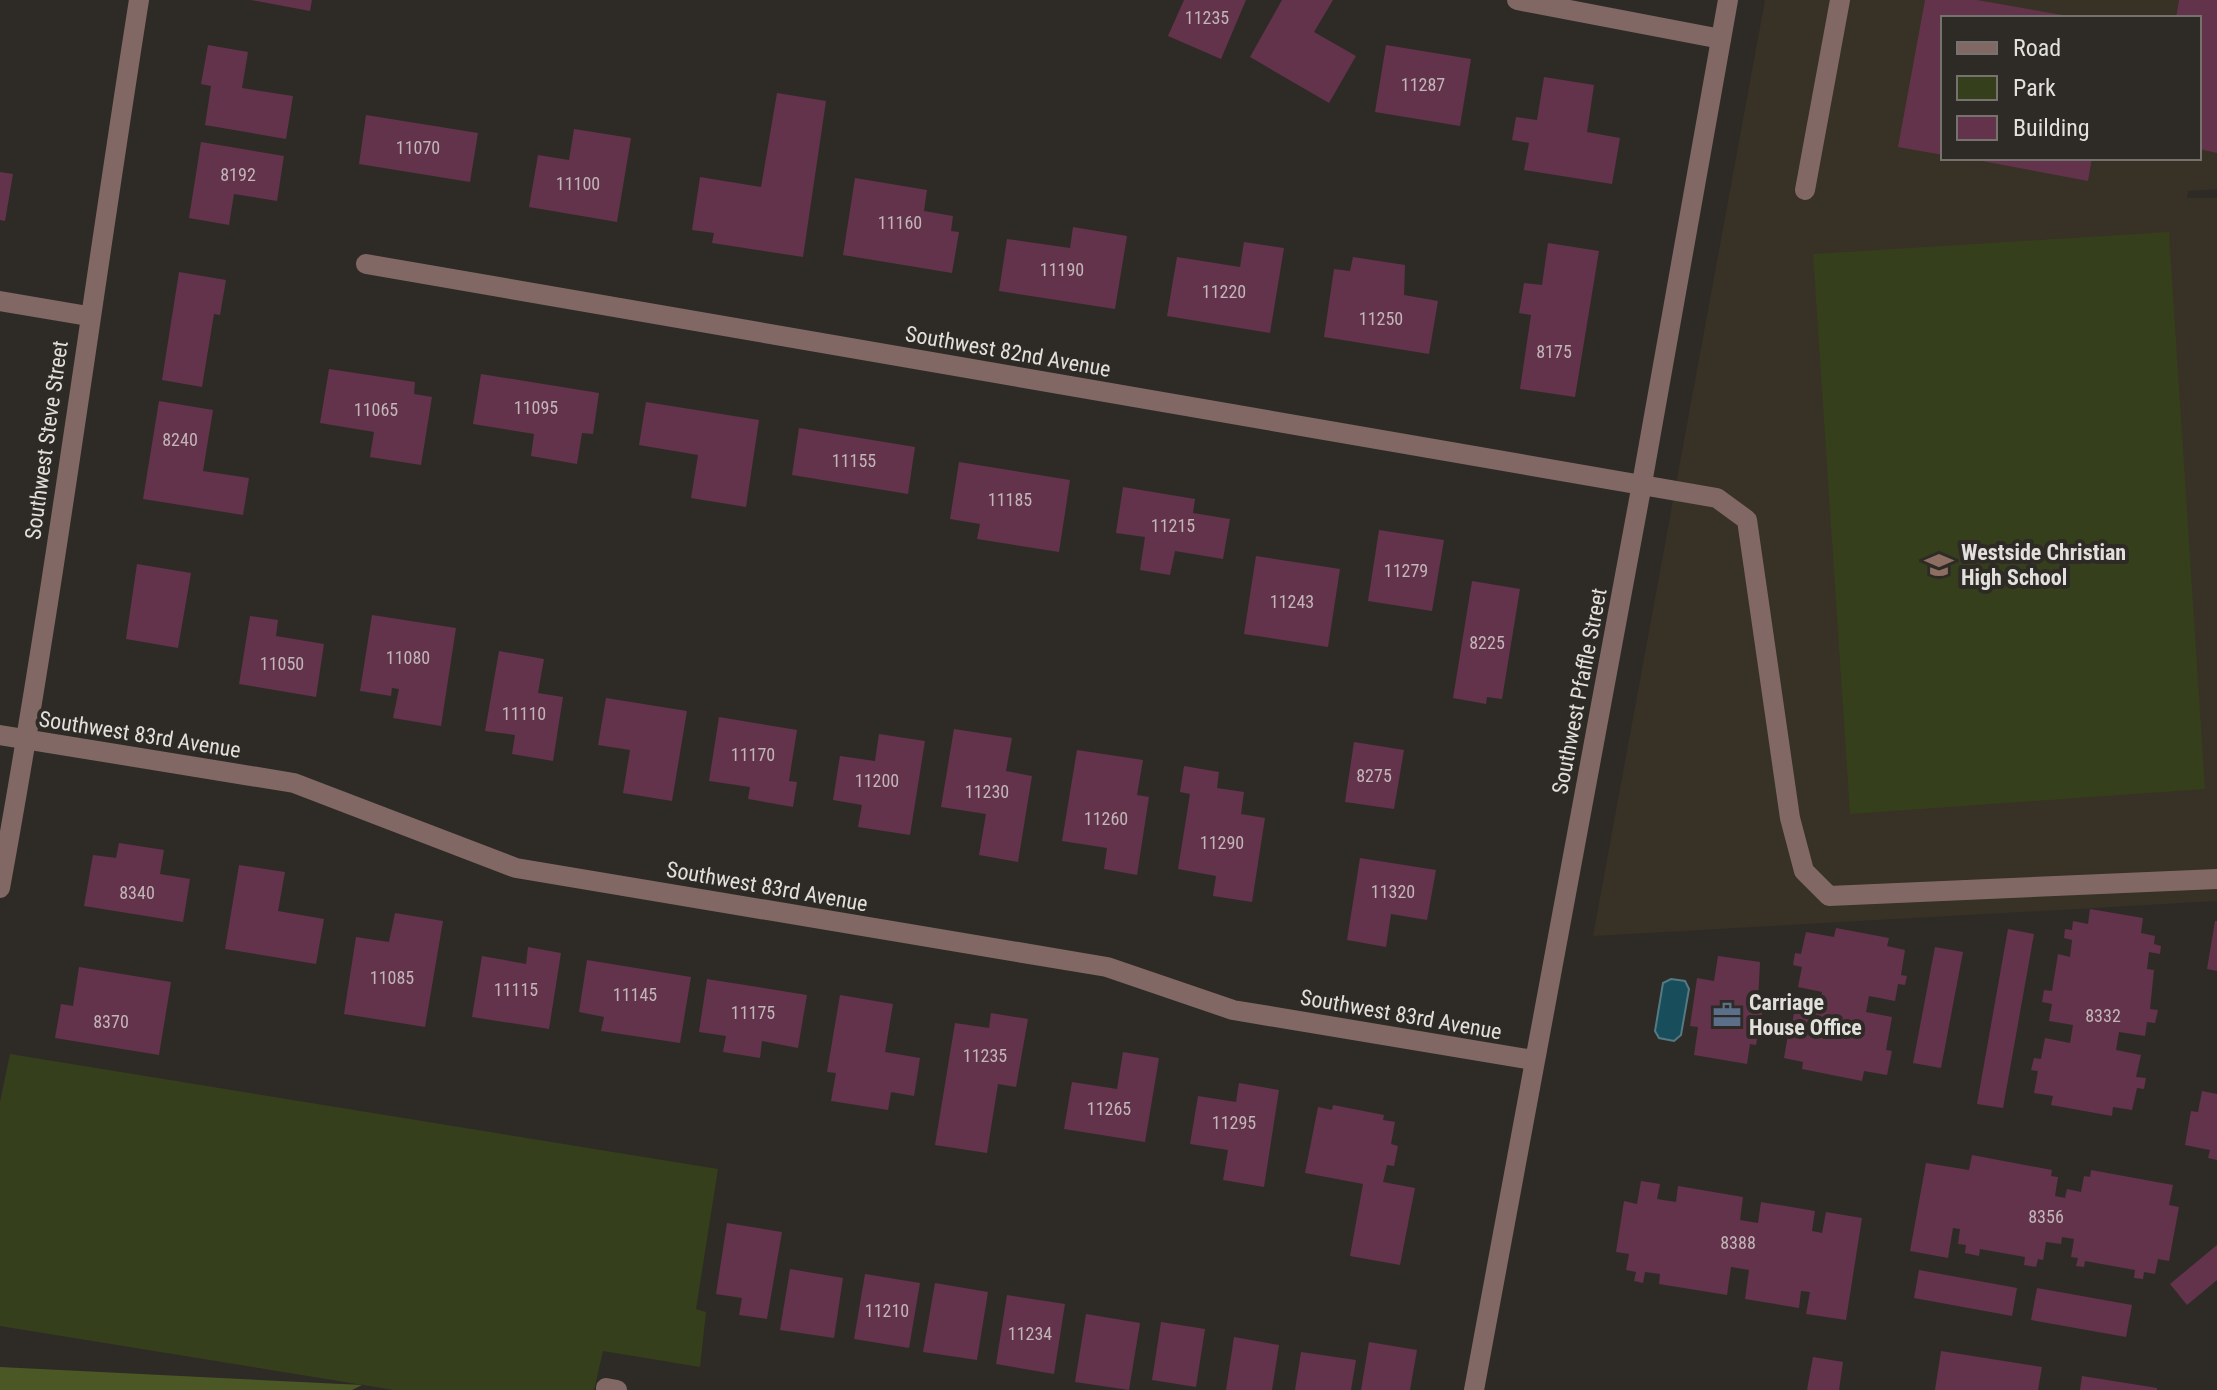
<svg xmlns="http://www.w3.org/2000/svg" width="2217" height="1390" font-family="'Roboto Condensed',sans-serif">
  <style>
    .built { fill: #383126; fill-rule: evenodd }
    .green { fill: #363f1c }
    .forest { fill: #4b5826 }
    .water { fill: #184d5c; stroke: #557982; stroke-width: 2 }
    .building { fill: #62334b }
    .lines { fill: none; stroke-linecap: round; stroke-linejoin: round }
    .minor { stroke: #826864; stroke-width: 20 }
    .labels { text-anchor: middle; stroke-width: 8; stroke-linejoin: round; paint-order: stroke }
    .number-label { font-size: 18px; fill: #c2b5b8 }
    .street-label { font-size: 22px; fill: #e2e0dc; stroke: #2e2b26 }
    .poi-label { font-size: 22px; font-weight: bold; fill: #e2e0dc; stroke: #2e2b26; text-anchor: start }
  </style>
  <rect width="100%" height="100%" fill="#2e2b26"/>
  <path class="built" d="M 1765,0 L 2217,0 L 2217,189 L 2188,191 L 2187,198 L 2217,198 L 2217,901 L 1593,936 ZM 1943,18 L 2199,18 L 2199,158 L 1943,158 Z"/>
  <g class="green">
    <polygon points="2169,232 2205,789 1850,814 1813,254"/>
    <polygon points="10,1054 718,1169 696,1309 706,1312 700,1367 603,1351 594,1390 394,1390 0,1326 0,1102"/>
  </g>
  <polygon class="forest" points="0,1367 362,1385 352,1390 0,1390"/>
  <polygon class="water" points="1671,979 1685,981 1689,989 1681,1035 1674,1041 1659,1038 1655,1031 1663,983"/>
  <g class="building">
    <polygon points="251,0 312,0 310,11"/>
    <polygon points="1184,0 1246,0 1221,59 1168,36"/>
    <polygon points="1282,0 1333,0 1314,32 1356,56 1329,103 1250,57"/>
    <polygon points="1925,0 1977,0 2068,16 1943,18 1943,155 1898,147"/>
    <polygon points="2179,0 2217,0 2217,153 2199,149 2199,18 2176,18"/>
    <polygon points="208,45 248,52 242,88 293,96 286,139 205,125 211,86 201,84"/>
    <polygon points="1386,45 1471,59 1460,126 1375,112"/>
    <polygon points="1544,77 1594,85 1587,132 1620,138 1612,184 1524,170 1529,143 1512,140 1516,117 1537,120"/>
    <polygon points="777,93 826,101 803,257 712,243 714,233 692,230 700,177 761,187"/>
    <polygon points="366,115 478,133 470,182 359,164"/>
    <polygon points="574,129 631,138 617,222 529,207 538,155 569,160"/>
    <polygon points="201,142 284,156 277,201 234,194 229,225 189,218"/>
    <polygon points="1966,158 2092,158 2088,181"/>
    <polygon points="0,172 13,174 5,221 0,220"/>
    <polygon points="855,178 927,190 924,211 953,216 951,231 959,232 952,273 843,255"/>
    <polygon points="1073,227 1127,236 1115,309 999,291 1007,239 1070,248"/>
    <polygon points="1244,242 1284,248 1270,333 1167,316 1177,257 1240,267"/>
    <polygon points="1548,243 1599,251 1575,397 1520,389 1531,315 1519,313 1524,283 1542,285"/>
    <polygon points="1353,257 1405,265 1404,295 1438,301 1429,354 1324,337 1334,269 1350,271"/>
    <polygon points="179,272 226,280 220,315 214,314 202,387 162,380"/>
    <polygon points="329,369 415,382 414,394 432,397 421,465 370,457 374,432 320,423"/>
    <polygon points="481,374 599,393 593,434 582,433 577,464 531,456 534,434 473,424"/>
    <polygon points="159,401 213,410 203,471 249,478 243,515 143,499"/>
    <polygon points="646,402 759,420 746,507 691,498 698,455 639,445"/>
    <polygon points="799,428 915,447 908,494 792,475"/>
    <polygon points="959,462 1070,480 1059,552 977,539 980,524 950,519"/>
    <polygon points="1123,487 1195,499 1193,513 1230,519 1223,559 1175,551 1170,575 1140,570 1145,537 1116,533"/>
    <polygon points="1379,530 1444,540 1432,611 1368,601"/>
    <polygon points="1256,556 1340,569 1328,647 1244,634"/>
    <polygon points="137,564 191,573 178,648 126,639"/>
    <polygon points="1472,581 1520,589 1502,699 1487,697 1486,704 1453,698"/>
    <polygon points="372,615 456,628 441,726 393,718 399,689 392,688 391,696 360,691"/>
    <polygon points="250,616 278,620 276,636 324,644 316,697 239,684"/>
    <polygon points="499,651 544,659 538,693 563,697 553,761 512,754 515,735 485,731"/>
    <polygon points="606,698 687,711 672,801 623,793 630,750 598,745"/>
    <polygon points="719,717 797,730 789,781 797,782 793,807 748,799 750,787 709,781"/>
    <polygon points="954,729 1012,738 1006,771 1032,776 1018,862 979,855 986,814 941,807"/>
    <polygon points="879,734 925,741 910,835 858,827 862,805 833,800 840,756 875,761"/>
    <polygon points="1354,742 1404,750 1394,809 1345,802"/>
    <polygon points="1077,750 1143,760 1137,795 1149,797 1137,875 1104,869 1107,848 1062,841"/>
    <polygon points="1184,766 1219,772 1217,788 1244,792 1241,814 1265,818 1252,902 1213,896 1216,876 1178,869 1190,794 1180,792"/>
    <polygon points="119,843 164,850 160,874 190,879 183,922 84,906 93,855 116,858"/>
    <polygon points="1360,858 1436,870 1427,920 1391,914 1386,947 1347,940"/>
    <polygon points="239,865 285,872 278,911 324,919 316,964 225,949"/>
    <polygon points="2090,909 2143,918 2141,933 2155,936 2154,944 2161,946 2160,954 2149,952 2147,969 2154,970 2150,1009 2158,1010 2155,1023 2147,1022 2145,1036 2119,1032 2116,1050 2141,1055 2136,1077 2146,1078 2144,1089 2137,1088 2132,1110 2113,1107 2112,1116 2051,1105 2053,1096 2034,1093 2038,1071 2031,1070 2034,1058 2041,1059 2045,1038 2070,1043 2073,1025 2049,1021 2052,1004 2042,1002 2044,990 2052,991 2058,954 2070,957 2072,940 2064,938 2065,929 2072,930 2073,921 2088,924"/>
    <polygon points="395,913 443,921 425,1027 344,1014 356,937 389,942"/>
    <polygon points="2215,921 2217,921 2217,971 2207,969"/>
    <polygon points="1836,928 1889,938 1887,946 1905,950 1901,975 1907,976 1905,985 1898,984 1895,1001 1869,996 1866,1012 1892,1017 1886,1050 1892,1051 1887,1075 1864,1071 1862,1081 1802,1069 1803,1062 1784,1058 1788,1035 1781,1033 1784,1022 1792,1023 1796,1003 1819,1007 1822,992 1798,987 1802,967 1793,965 1795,953 1801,954 1806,932 1834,937"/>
    <polygon points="2008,929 2034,934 2003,1108 1977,1104"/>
    <polygon points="528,947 561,953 549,1029 472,1017 482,956 526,964"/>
    <polygon points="1935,947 1963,952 1941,1068 1913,1063"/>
    <polygon points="1718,956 1760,962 1758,1002 1764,1003 1756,1045 1750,1044 1747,1064 1694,1055 1698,1027 1690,1026 1697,978 1714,981"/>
    <polygon points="587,960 691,977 680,1043 601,1031 604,1017 579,1012"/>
    <polygon points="79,967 171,982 159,1055 55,1038 61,1004 73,1006"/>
    <polygon points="707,979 807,995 798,1048 762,1041 760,1058 723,1052 726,1036 699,1032"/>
    <polygon points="840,995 893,1004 885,1052 920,1058 914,1096 891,1092 888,1110 831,1101 836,1073 827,1072"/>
    <polygon points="991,1013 1028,1019 1016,1087 998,1084 987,1153 935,1145 955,1023 989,1028"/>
    <polygon points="1123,1052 1159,1058 1145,1142 1064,1129 1072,1082 1117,1089"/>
    <polygon points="1239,1083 1279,1090 1264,1187 1223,1180 1228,1150 1190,1144 1198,1096 1236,1102"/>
    <polygon points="2202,1091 2217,1094 2217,1160 2208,1158 2210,1150 2185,1145 2191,1111 2198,1112"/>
    <polygon points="1333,1105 1384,1115 1383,1120 1395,1122 1391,1144 1398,1146 1394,1166 1387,1165 1383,1182 1415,1188 1400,1265 1350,1256 1363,1184 1305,1173 1318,1107 1332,1110"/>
    <polygon points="1972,1155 2052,1170 2051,1176 2058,1177 2055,1196 2065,1198 2067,1189 2081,1192 2084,1176 2090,1177 2091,1170 2173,1185 2169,1205 2179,1207 2169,1261 2158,1259 2155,1274 2144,1272 2143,1279 2134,1278 2135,1270 2085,1261 2084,1267 2076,1266 2078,1258 2071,1257 2074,1239 2062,1237 2061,1244 2046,1242 2043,1260 2038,1259 2036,1267 2024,1265 2025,1257 1980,1249 1979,1256 1965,1253 1966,1245 1958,1244 1960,1229 1953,1228 1948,1258 1910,1251 1926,1163 1969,1170"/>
    <polygon points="1641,1181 1660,1184 1657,1199 1676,1202 1678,1186 1743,1197 1740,1220 1758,1223 1761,1202 1815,1211 1812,1231 1822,1233 1826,1212 1862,1218 1846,1320 1806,1314 1810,1292 1801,1291 1799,1308 1745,1299 1749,1270 1731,1267 1727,1295 1659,1284 1660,1274 1645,1272 1643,1283 1634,1281 1636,1272 1626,1270 1629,1254 1616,1252 1624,1201 1637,1204"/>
    <polygon points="727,1223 782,1232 767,1319 739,1315 742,1298 716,1294"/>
    <polygon points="2217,1245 2217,1280 2187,1305 2170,1284"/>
    <polygon points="790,1269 843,1278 834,1338 780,1330"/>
    <polygon points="1919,1270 2017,1288 2012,1316 1914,1298"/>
    <polygon points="865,1274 920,1283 909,1348 854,1339"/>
    <polygon points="935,1283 988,1292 977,1360 923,1352"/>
    <polygon points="2037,1288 2132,1305 2126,1337 2031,1320"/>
    <polygon points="1007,1295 1065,1304 1054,1374 996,1364"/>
    <polygon points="1086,1314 1140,1323 1129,1390 1075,1382"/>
    <polygon points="1161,1322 1205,1329 1196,1387 1152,1380"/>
    <polygon points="1234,1337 1279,1345 1272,1390 1226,1390"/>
    <polygon points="1369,1342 1417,1350 1410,1390 1361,1390"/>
    <polygon points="1941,1351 2042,1367 2038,1390 1935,1390"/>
    <polygon points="1301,1352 1356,1360 1351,1390 1295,1390"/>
    <polygon points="1813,1357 1843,1362 1839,1390 1807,1390"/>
    <polygon points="2082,1376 2157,1388 2157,1390 2080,1390"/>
  </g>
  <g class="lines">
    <g class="minor">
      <polyline points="1517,0 1721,39"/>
      <polyline points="1805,190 1840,0"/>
      <polyline points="366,264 1717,498 1747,520 1790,818 1804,871 1829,896 2217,879"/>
      <polyline points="0,301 88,316"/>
      <polyline points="0,735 294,783 516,868 1107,967 1233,1010 1533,1060"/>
      <path d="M 0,888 C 54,593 92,296 139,0"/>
      <polyline points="606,1388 617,1390"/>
      <polyline points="1474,1390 1641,489 1728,0"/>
    </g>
  </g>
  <defs>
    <symbol id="school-bare" viewBox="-9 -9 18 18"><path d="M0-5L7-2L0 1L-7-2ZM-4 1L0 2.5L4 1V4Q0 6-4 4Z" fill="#8d6e63" stroke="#2e2b26" stroke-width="2.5" paint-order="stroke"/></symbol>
    <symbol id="office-bare" viewBox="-9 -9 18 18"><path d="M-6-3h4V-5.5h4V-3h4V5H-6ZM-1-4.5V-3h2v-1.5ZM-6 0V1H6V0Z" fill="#5c6f8a" stroke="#2e2b26" stroke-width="2.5" paint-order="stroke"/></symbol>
  </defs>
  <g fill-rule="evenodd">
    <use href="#school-bare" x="1919" y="545" width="40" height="40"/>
    <use href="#office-bare" x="1707" y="995" width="40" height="40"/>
  </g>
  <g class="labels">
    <g class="number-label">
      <text x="1207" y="24">11235</text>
      <text x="1423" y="91">11287</text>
      <text x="418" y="154">11070</text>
      <text x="238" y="181">8192</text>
      <text x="578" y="190">11100</text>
      <text x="900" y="229">11160</text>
      <text x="1062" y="276">11190</text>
      <text x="1224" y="298">11220</text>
      <text x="1381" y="325">11250</text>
      <text x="1554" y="358">8175</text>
      <text x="536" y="414">11095</text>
      <text x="376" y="416">11065</text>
      <text x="180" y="446">8240</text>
      <text x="854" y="467">11155</text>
      <text x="1010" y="506">11185</text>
      <text x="1173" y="532">11215</text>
      <text x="1406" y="577">11279</text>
      <text x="1292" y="608">11243</text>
      <text x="1487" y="649">8225</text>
      <text x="408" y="664">11080</text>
      <text x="282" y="670">11050</text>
      <text x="524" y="720">11110</text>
      <text x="753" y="761">11170</text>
      <text x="1374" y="782">8275</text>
      <text x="877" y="787">11200</text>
      <text x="987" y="798">11230</text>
      <text x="1106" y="825">11260</text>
      <text x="1222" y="849">11290</text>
      <text x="1393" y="898">11320</text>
      <text x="137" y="899">8340</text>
      <text x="392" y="984">11085</text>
      <text x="516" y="996">11115</text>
      <text x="635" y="1001">11145</text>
      <text x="753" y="1019">11175</text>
      <text x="2103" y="1022">8332</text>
      <text x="111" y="1028">8370</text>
      <text x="985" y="1062">11235</text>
      <text x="1109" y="1115">11265</text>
      <text x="1234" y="1129">11295</text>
      <text x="2046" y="1223">8356</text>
      <text x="1738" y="1249">8388</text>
      <text x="887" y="1317">11210</text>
      <text x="1030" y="1340">11234</text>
    </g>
    <g class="street-label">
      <text transform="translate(1008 351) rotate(10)" y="8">Southwest 82nd Avenue</text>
      <text transform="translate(46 440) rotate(-82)" y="8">Southwest Steve Street</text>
      <text transform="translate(1579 691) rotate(-79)" y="8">Southwest Pfaffle Street</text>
      <text transform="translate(140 734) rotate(9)" y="8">Southwest 83rd Avenue</text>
      <text transform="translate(767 886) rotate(10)" y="8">Southwest 83rd Avenue</text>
      <text transform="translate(1401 1014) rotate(10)" y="8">Southwest 83rd Avenue</text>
    </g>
    <g class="poi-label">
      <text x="1961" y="560">Westside Christian<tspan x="1961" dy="25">High School</tspan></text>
      <text x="1749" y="1010">Carriage<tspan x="1749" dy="25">House Office</tspan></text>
    </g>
  </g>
  <rect x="1941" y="16" width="260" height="144" fill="#2e2b26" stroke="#76736f" stroke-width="2"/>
  <rect x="1957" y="42" width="40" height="12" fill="#826864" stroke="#76736f" stroke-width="2"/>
  <text x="2013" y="56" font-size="24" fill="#e2e0dc">Road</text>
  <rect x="1957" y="76" width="40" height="24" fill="#363f1c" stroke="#76736f" stroke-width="2"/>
  <text x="2013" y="96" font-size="24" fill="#e2e0dc">Park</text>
  <rect x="1957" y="116" width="40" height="24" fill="#62334b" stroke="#76736f" stroke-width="2"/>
  <text x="2013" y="136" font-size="24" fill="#e2e0dc">Building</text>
</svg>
